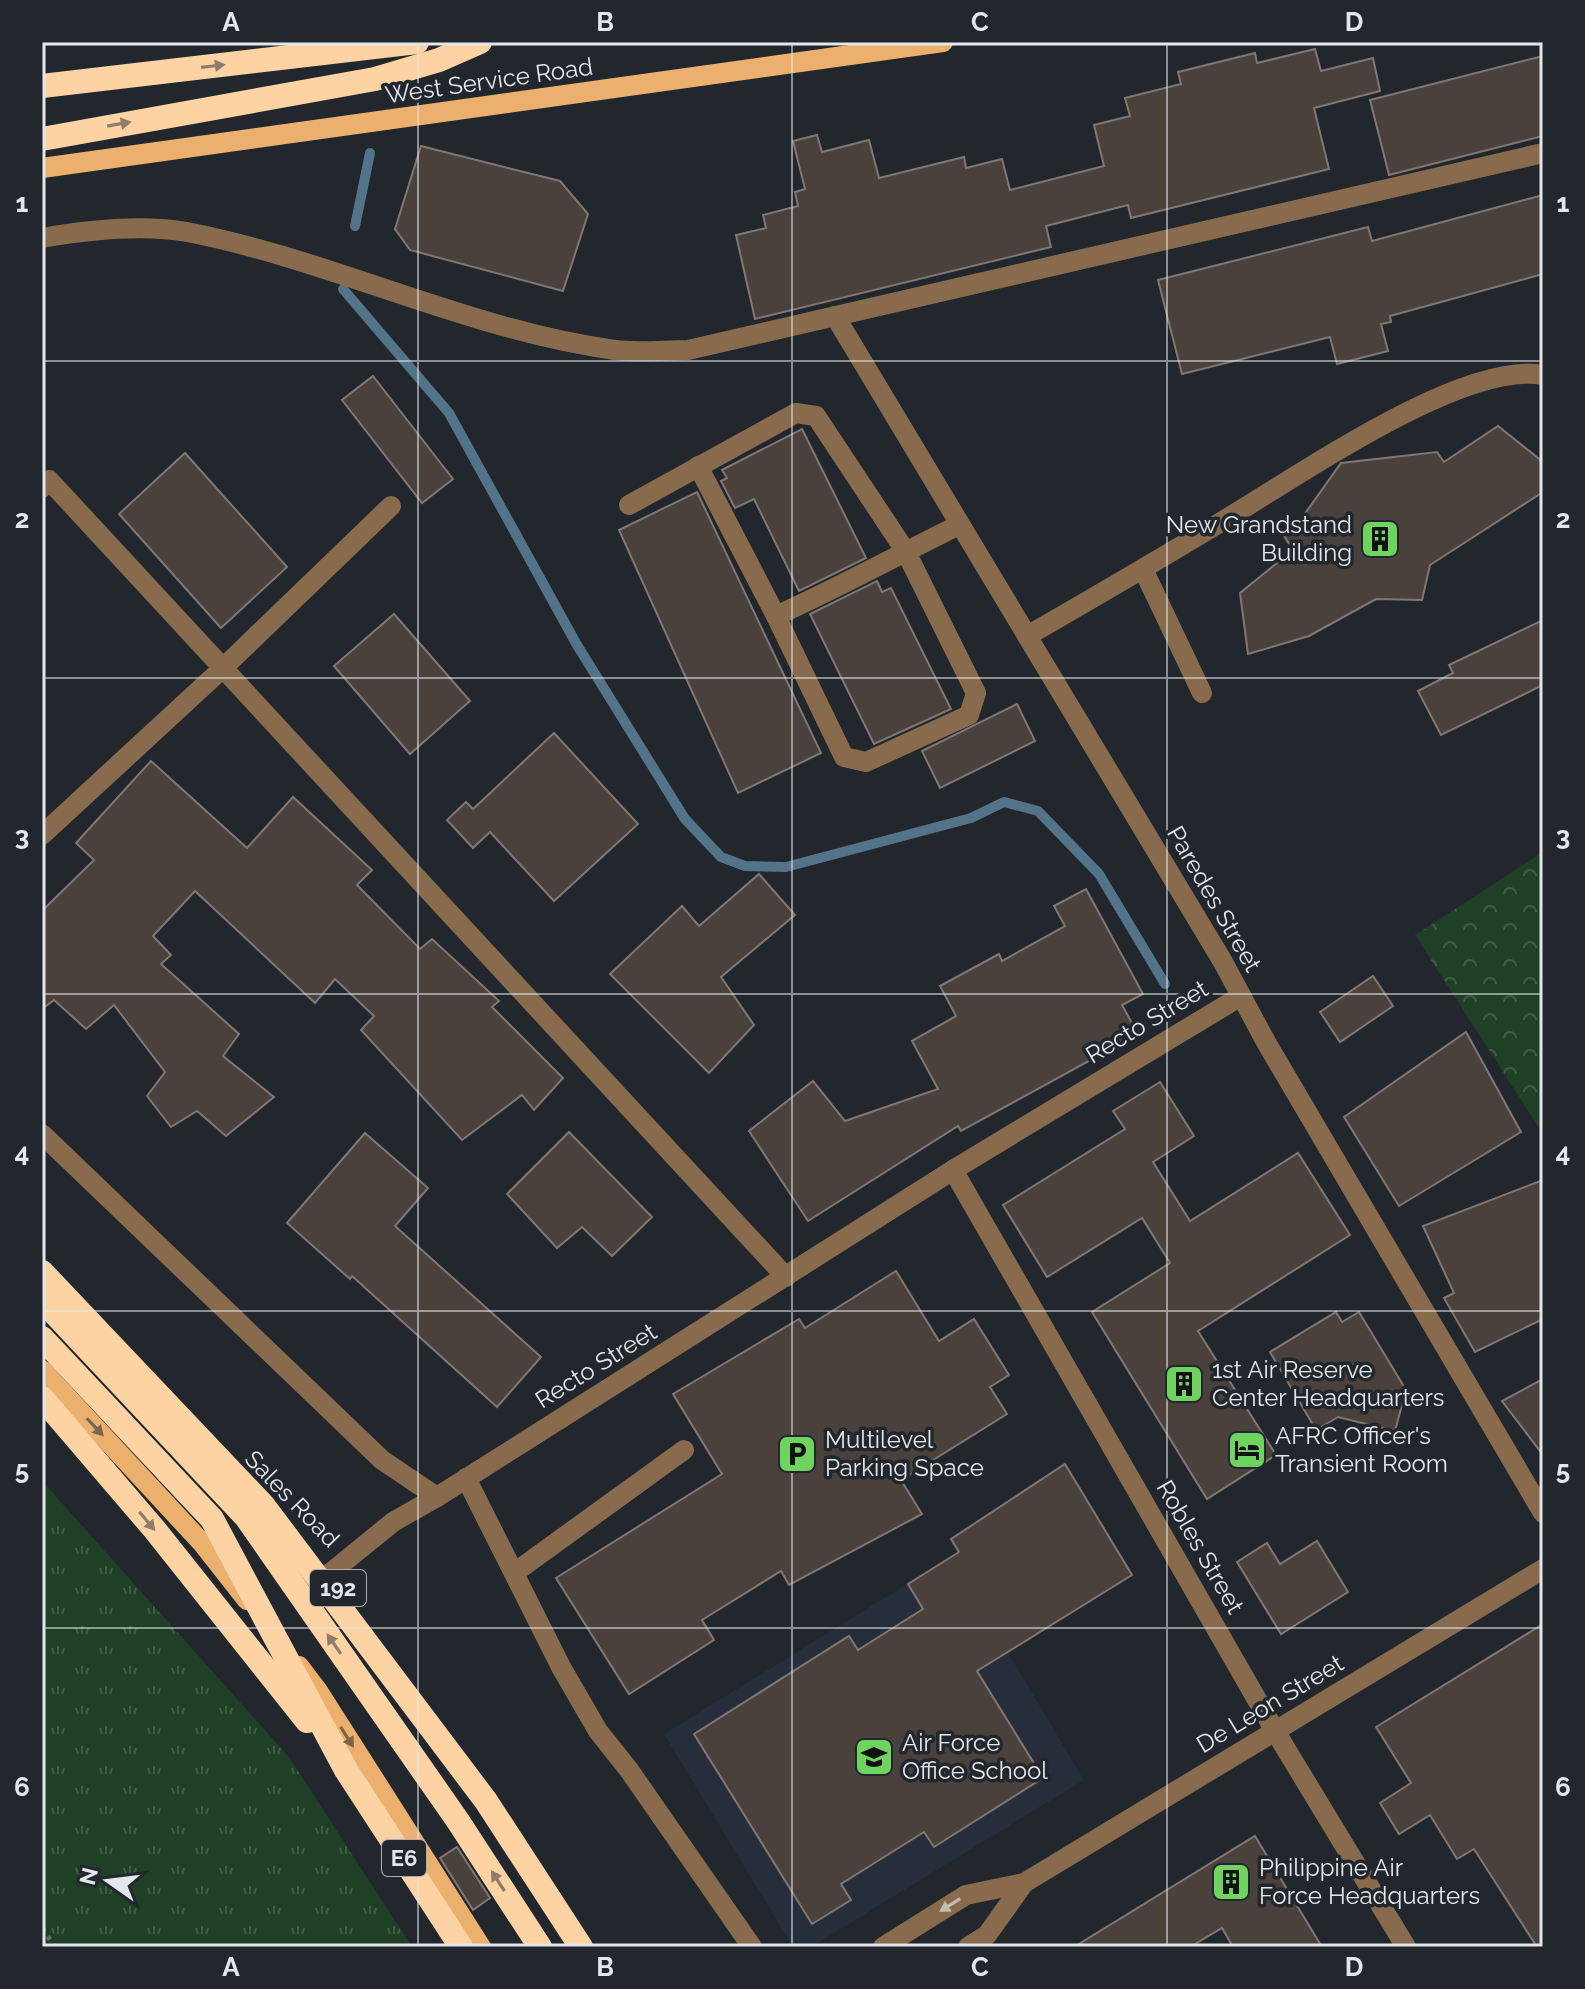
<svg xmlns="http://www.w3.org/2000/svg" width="1585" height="1989" font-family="Raleway,sans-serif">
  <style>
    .built { fill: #252e3a }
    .grass { fill: url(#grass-tufts) }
    .park { fill: url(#park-crowns) }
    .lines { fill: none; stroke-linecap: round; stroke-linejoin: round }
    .stream { stroke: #537388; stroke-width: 10 }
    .building { fill: #4a413c; stroke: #817772; stroke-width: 2 }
    .path { stroke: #62686d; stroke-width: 5; stroke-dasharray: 4 6; stroke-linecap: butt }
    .minor { stroke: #886b4c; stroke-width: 20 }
    .major { stroke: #ebb06d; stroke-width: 20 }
    .highway { stroke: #fdd3a4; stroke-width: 24 }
    .oneway { fill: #8f7d68 }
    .oneway2 { fill: #7c654a }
    .oneway3 { fill: #c3bcb3 }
    .grid { fill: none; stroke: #e3e7eb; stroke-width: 2; stroke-opacity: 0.55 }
    .labels { text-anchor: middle; stroke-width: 7; stroke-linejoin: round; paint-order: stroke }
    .shield { fill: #21272d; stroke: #a9adb2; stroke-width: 2 }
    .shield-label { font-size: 22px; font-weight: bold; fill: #e3e7eb }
    .street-label { font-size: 24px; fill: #e3e7eb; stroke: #21272d }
    .poi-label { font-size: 24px; fill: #e3e7eb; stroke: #21272d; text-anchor: start }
    .neatline { fill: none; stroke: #e3e7eb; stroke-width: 3 }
    .grid-label { font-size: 26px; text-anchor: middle; font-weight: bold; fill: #e3e7eb }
  </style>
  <defs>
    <pattern id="grass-tufts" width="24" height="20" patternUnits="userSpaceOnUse" patternTransform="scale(2)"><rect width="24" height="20" fill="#1f4027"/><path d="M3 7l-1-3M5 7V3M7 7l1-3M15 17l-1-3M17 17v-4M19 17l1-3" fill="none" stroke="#3f5c46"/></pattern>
    <pattern id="park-crowns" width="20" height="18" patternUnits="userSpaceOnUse" patternTransform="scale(2)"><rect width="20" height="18" fill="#1f4027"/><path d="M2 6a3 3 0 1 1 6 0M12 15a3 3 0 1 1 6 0" fill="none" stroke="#3f5c46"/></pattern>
  </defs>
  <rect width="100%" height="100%" fill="#21272d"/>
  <polygon class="built" points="951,1557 1084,1780 811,1947 793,1947 664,1734"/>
  <polygon class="grass" points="42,1481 289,1757 412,1947 42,1947"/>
  <polygon class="park" points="1543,852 1543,1134 1415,935"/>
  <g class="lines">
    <g class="stream">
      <polyline points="355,226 370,153"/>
      <polyline points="343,289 449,413 577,645 685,819 721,857 745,866 786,867 971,818 1004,802 1038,811 1099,874 1165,984"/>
    </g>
  </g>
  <g class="building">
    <polygon points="1315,49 1321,71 1373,58 1380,91 1314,108 1329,169 1131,218 1128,205 1046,226 1051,247 755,319 736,235 766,228 763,215 798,206 795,192 805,189 793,141 817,135 822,152 869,140 879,178 964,157 966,168 1002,159 1010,190 1104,166 1094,125 1130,116 1125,98 1181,84 1178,72 1255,53 1257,63"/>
    <polygon points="1543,56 1543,136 1389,175 1370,100"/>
    <polygon points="421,146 560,181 588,214 563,291 410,250 395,229"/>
    <polygon points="1543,195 1543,274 1390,316 1391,322 1381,324 1388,351 1337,364 1330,337 1182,374 1158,280 1368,227 1372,241"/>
    <polygon points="373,376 453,479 422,503 342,400"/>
    <polygon points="1498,426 1543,462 1543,492 1430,565 1422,600 1376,599 1309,636 1248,654 1240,593 1293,550 1284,536 1294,529 1341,463 1437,452 1444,462"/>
    <polygon points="802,429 866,558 799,591 754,499 735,508 721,481 727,478 722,470"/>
    <polygon points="185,453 287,567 221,628 119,514"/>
    <polygon points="697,492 821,753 738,793 619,530"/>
    <polygon points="877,581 882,592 891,588 951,709 874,744 810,614"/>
    <polygon points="394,614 470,701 410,754 334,666"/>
    <polygon points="1543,620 1543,685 1441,735 1418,691 1453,673 1449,665"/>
    <polygon points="1017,704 1035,741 940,788 922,751"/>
    <polygon points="554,733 638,824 554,901 490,832 473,848 447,820 466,802 473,809"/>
    <polygon points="151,761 247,848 293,797 372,870 357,885 420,949 432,939 499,1001 492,1007 563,1078 534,1110 522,1095 462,1140 361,1030 374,1016 335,979 315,1003 195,891 153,936 171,955 161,964 239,1034 223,1056 274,1097 226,1136 197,1111 171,1127 147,1096 165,1072 114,1005 86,1029 54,1000 42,1009 42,911 94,860 76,843"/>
    <polygon points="759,874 795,915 721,977 754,1025 709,1073 610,974 682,906 699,926"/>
    <polygon points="1086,889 1143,994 1122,1005 1138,1034 961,1131 958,1126 808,1221 749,1131 813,1081 845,1121 938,1089 912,1041 956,1016 940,986 999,954 1002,961 1065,926 1054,906"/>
    <polygon points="1373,976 1393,1006 1340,1042 1320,1012"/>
    <polygon points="1466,1032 1521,1132 1399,1206 1344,1117"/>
    <polygon points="1160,1082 1194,1136 1153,1162 1190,1221 1298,1153 1350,1235 1198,1331 1276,1455 1207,1499 1092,1312 1170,1263 1142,1218 1047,1277 1003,1205 1125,1129 1113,1111"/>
    <polygon points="569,1132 652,1217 612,1256 582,1227 557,1248 507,1194"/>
    <polygon points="365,1133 428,1188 395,1226 541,1357 497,1407 352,1276 350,1279 287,1223"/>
    <polygon points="1543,1180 1543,1319 1475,1352 1444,1298 1454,1293 1423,1226"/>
    <polygon points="896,1271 939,1341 974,1319 1009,1375 990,1387 1007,1414 901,1480 922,1514 789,1585 781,1571 702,1620 714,1640 629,1694 556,1578 722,1474 673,1394 799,1319 805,1328"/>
    <polygon points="1336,1312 1342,1322 1359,1312 1406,1390 1395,1431 1338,1417 1316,1430 1270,1352"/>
    <polygon points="1543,1379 1543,1455 1502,1401"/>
    <polygon points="1065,1464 1132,1575 977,1671 1043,1778 934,1847 924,1832 841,1884 851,1900 812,1924 694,1734 849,1636 858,1650 923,1609 908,1584 959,1552 951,1539"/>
    <polygon points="1317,1541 1348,1592 1281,1634 1237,1562 1267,1543 1280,1564"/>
    <polygon points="1543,1624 1543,1947 1537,1947 1474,1849 1457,1859 1430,1815 1399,1834 1380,1803 1411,1783 1376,1727"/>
    <polygon points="1255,1836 1322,1947 1233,1947 1222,1928 1190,1947 1074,1947"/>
    <polygon points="457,1847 490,1898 473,1910 440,1858"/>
  </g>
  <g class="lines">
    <polyline class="path" points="42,1928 55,1947"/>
    <g class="minor">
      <path d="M 42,238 C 88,230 141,224 187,232 C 332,260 468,330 615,350 C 638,353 664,350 688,350 L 1543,153"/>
      <polyline points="835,316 1223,962 1266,1042 1543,1513"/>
      <polyline points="698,466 776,616"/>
      <polyline points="42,488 49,480 786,1277"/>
      <path d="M 629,505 L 796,413 L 816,416 L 906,552 L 976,693 L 969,715 L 866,762 L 844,757 L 776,616 C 838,588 898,555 959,525"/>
      <polyline points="1143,569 1202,693"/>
      <path d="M 1027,636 C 1093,598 1160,559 1226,519 C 1297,477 1463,360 1543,375"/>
      <polyline points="42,835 223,668 391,506"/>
      <polyline points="42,1134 382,1460 437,1497 953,1170 1241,996"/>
      <polyline points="953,1170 1275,1731 1406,1947"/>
      <polyline points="466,1478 561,1667 598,1731 629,1770 752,1947"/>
      <polyline points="514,1573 684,1450"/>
      <polyline points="328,1575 393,1522 437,1497"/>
      <polyline points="883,1947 966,1895 1024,1883 1543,1569"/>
      <polyline points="968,1947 987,1935 1024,1883"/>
    </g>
    <g class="major">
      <polyline points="42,168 943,42"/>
      <polyline points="42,1370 203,1544 247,1600"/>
      <polyline points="299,1666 318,1691 481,1947"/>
    </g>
    <g class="highway">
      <polyline points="42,86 417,42"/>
      <polyline points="42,139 375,79 439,60 480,42"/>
      <polyline points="42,1272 263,1505 486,1801 581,1947"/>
      <polyline points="42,1300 246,1517 458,1821 540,1947"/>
      <polyline points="42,1338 212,1519 346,1770 461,1947"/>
      <polyline points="42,1398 155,1530 307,1721"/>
    </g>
  </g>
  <defs><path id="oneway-solid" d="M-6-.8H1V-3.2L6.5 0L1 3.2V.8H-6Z" transform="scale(2)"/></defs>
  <g class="oneway">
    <use href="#oneway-solid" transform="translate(213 66) rotate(-7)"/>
    <use href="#oneway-solid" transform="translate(119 124) rotate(-10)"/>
    <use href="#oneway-solid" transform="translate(147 1521) rotate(50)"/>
    <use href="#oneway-solid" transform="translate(334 1644) rotate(-125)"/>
    <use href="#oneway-solid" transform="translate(498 1881) rotate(-123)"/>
  </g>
  <g class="oneway2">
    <use href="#oneway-solid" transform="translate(95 1427) rotate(47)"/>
    <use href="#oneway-solid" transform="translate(347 1737) rotate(58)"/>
  </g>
  <use class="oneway3" href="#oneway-solid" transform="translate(950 1905) rotate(148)"/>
  <path class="grid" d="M 418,42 L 418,1947M 792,42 L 792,1947M 1167,42 L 1167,1947M 42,361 L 1543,361M 42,678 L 1543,678M 42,994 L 1543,994M 42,1311 L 1543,1311M 42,1628 L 1543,1628"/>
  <defs>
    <symbol id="building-square" viewBox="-11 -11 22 22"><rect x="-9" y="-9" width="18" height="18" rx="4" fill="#6fd360" stroke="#21272d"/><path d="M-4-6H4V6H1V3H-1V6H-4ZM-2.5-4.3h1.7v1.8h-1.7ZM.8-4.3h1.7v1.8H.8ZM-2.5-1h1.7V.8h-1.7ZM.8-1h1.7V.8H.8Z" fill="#111"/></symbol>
    <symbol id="hotel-square" viewBox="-11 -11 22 22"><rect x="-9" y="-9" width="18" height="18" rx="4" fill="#6fd360" stroke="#21272d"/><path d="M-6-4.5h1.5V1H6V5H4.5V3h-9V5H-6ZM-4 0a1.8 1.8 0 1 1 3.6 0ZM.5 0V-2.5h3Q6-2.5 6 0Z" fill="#111"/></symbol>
    <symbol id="parking-square" viewBox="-11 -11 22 22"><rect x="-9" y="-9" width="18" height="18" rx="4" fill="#6fd360" stroke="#21272d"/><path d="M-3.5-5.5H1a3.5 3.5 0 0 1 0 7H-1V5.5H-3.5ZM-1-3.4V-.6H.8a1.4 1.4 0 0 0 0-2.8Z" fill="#111"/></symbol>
    <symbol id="school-square" viewBox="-11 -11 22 22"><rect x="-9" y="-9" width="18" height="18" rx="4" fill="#6fd360" stroke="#21272d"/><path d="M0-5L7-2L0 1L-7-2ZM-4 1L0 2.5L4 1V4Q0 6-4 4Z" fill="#111"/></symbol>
  </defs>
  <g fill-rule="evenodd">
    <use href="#building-square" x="1358" y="517" width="44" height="44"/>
    <use href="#building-square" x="1162" y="1362" width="44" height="44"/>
    <use href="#hotel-square" x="1225" y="1428" width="44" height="44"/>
    <use href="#parking-square" x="775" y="1432" width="44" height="44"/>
    <use href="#school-square" x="852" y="1735" width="44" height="44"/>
    <use href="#building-square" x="1209" y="1860" width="44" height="44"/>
  </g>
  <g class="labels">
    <g class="shield">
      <rect x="310" y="1570" width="56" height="36" rx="6"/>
      <rect x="382" y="1840" width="44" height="36" rx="6"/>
    </g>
    <g class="shield-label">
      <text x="338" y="1596">192</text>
      <text x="404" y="1866">E6</text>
    </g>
    <g class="street-label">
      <text transform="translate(489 81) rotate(-8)" y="8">West Service Road</text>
      <text transform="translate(1214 899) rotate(60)" y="8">Paredes Street</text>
      <text transform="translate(1147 1022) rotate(-31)" y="8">Recto Street</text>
      <text transform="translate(596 1366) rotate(-32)" y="8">Recto Street</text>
      <text transform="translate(292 1499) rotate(46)" y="8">Sales Road</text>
      <text transform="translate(1200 1547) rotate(60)" y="8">Robles Street</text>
      <text transform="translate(1270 1704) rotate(-31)" y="8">De Leon Street</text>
    </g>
    <g class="poi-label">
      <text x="1352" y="533" text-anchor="end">New Grandstand<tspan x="1352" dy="28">Building</tspan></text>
      <text x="1212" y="1378">1st Air Reserve<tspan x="1212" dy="28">Center Headquarters</tspan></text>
      <text x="1275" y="1444">AFRC Officer's<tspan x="1275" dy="28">Transient Room</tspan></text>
      <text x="825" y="1448">Multilevel<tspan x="825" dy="28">Parking Space</tspan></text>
      <text x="902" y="1751">Air Force<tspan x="902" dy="28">Office School</tspan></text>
      <text x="1259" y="1876">Philippine Air<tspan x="1259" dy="28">Force Headquarters</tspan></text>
    </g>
  </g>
  <rect width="1585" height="1989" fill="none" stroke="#21272d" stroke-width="88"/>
  <g transform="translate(108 1881) rotate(284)" stroke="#21272d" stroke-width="6" paint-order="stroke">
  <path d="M0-6L14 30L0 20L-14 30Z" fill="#e3e7eb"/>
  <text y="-12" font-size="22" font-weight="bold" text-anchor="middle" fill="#e3e7eb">N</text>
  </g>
  <rect x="44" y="44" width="1497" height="1901" class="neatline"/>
  <g class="grid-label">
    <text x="231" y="31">A</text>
    <text x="605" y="31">B</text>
    <text x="980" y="31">C</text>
    <text x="1354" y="31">D</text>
    <text x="22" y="212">1</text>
    <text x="1563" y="212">1</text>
    <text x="22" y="528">2</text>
    <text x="1563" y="528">2</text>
    <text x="22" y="845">3</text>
    <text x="1563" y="845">3</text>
    <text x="22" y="1162">4</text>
    <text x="1563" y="1162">4</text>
    <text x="22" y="1479">5</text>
    <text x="1563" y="1479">5</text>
    <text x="22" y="1796">6</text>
    <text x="1563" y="1796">6</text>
    <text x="231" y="1976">A</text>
    <text x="605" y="1976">B</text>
    <text x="980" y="1976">C</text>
    <text x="1354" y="1976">D</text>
  </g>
</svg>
